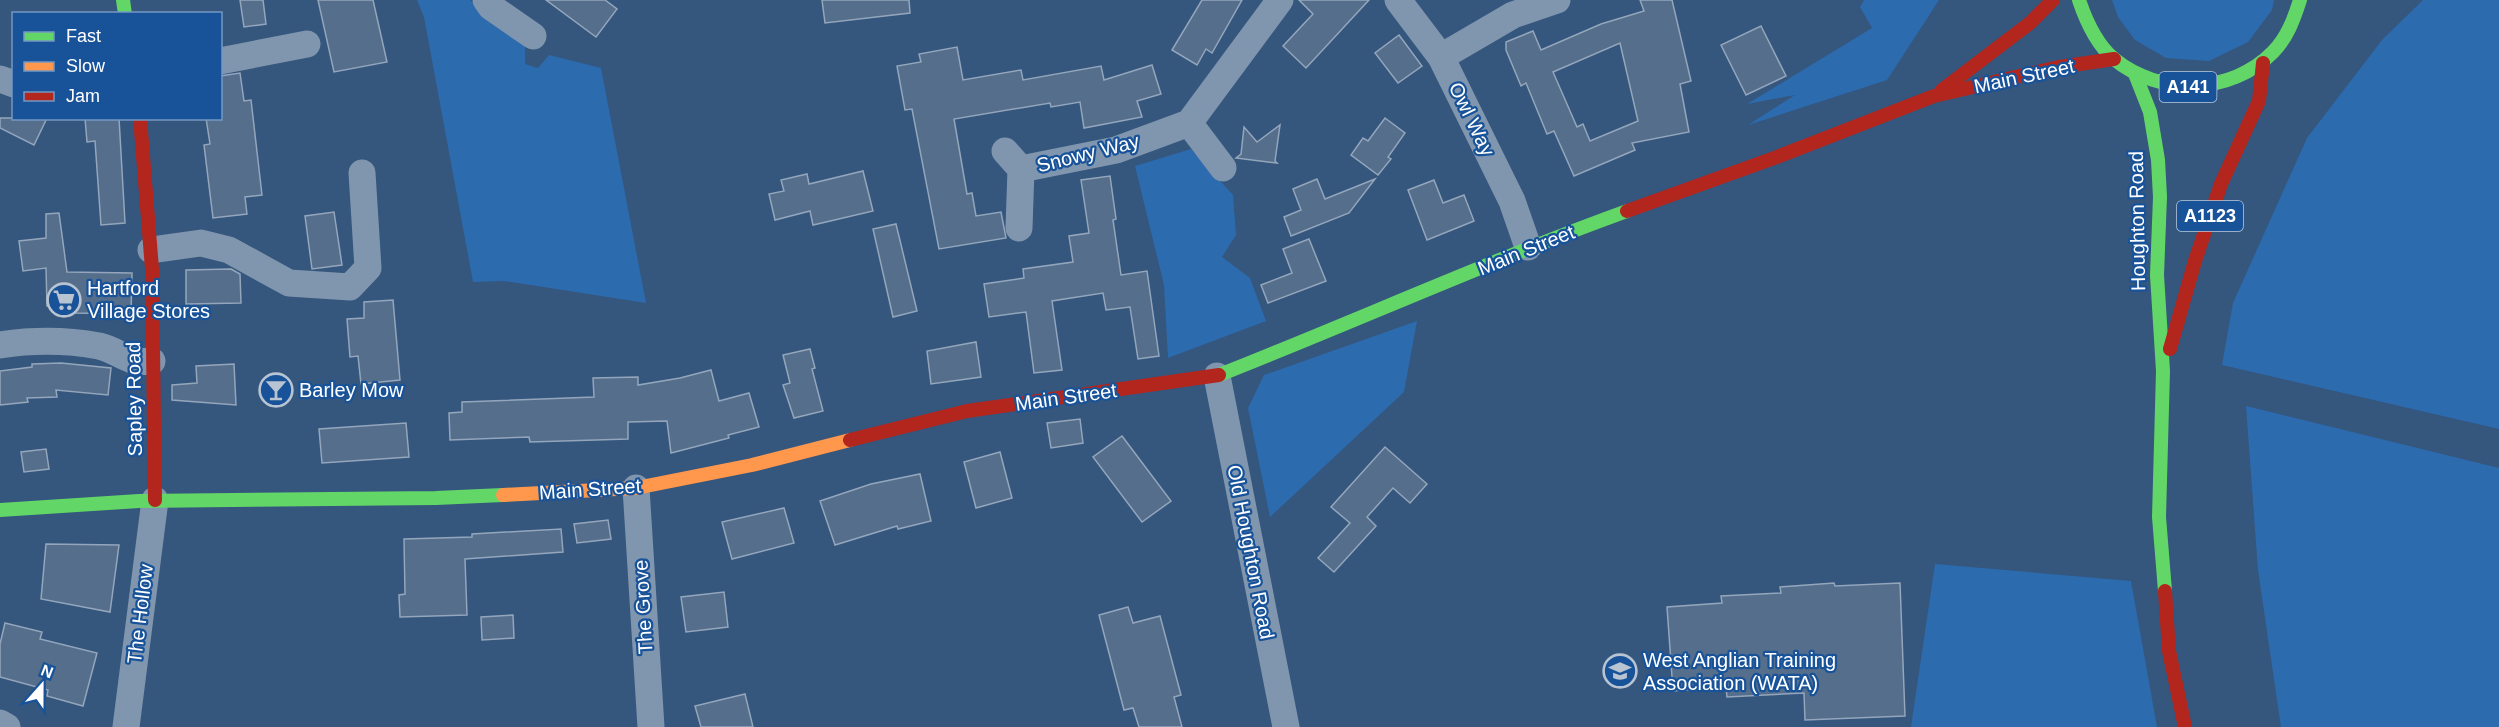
<svg xmlns="http://www.w3.org/2000/svg" width="2499" height="727" font-family="Arial,sans-serif">
  <style>
    .green { fill: #2d6baf }
    .building { fill: #546e8c; stroke: #94a6bc; stroke-width: 1.5; fill-rule: evenodd }
    .lines { fill: none; stroke-linecap: round; stroke-linejoin: round }
    .street { stroke: #8096ae; stroke-width: 27 }
    .fast { stroke: #63d668; stroke-width: 14 }
    .slow { stroke: #ff974d; stroke-width: 14 }
    .jam { stroke: #b3261e; stroke-width: 14 }
    .labels { text-anchor: middle; stroke-width: 4.5; stroke-linejoin: round; paint-order: stroke }
    .shield { fill: #18539a; stroke: #bacbe1; stroke-width: 1.5 }
    .shield-label { font-size: 18px; font-weight: bold; fill: #fff }
    .street-label { font-size: 20px; fill: #fff; stroke: #18539a }
    .poi-label { font-size: 20px; fill: #fff; stroke: #18539a; text-anchor: start }
  </style>
  <rect width="100%" height="100%" fill="#35567d"/>
  <g class="green">
    <polygon points="417,0 470,0 525,46 525,64 538,68 549,55 601,68 646,303 504,281 473,282 424,17"/>
    <polygon points="1864,0 1939,0 1887,80 1748,125 1795,95 1747,104 1872,28 1860,7"/>
    <polygon points="2112,0 2274,0 2272,10 2248,42 2209,61 2166,58 2135,40 2118,17"/>
    <polygon points="2423,0 2499,0 2499,429 2222,365 2233,303 2307,138 2382,40"/>
    <polygon points="1191,149 1233,195 1236,235 1222,257 1250,278 1266,321 1168,358 1164,285 1135,166"/>
    <polygon points="1417,321 1404,392 1270,517 1248,408 1264,375"/>
    <polygon points="2246,406 2499,468 2499,727 2281,727 2258,570"/>
    <polygon points="1935,564 2131,581 2157,727 1911,727"/>
  </g>
  <g class="building">
    <polygon points="240,0 263,0 266,24 244,27"/>
    <polygon points="318,0 373,0 387,62 334,72"/>
    <polygon points="546,0 605,0 617,9 596,37"/>
    <polygon points="822,0 909,0 910,13 825,23"/>
    <polygon points="1202,0 1242,0 1212,53 1206,49 1197,65 1172,50"/>
    <polygon points="1299,0 1369,0 1306,68 1283,46 1313,14"/>
    <path d="M 1640,0 L 1672,0 L 1691,81 L 1680,84 L 1689,132 L 1632,143 L 1635,150 L 1574,176 L 1554,131 L 1547,134 L 1526,83 L 1521,86 L 1506,50 L 1506,42 L 1533,31 L 1541,50 L 1601,24 L 1644,11 ZM 1620,43 L 1638,121 L 1590,141 L 1583,124 L 1577,127 L 1553,72 Z"/>
    <polygon points="1761,26 1786,76 1746,95 1721,45"/>
    <polygon points="1399,35 1422,66 1398,83 1375,53"/>
    <polygon points="957,47 963,80 1021,70 1023,80 1101,66 1104,80 1152,65 1161,94 1137,101 1142,117 1084,128 1080,102 1051,107 1050,103 954,119 967,194 972,193 976,216 1001,212 1006,238 939,249 912,109 905,110 897,66 921,62 919,54"/>
    <polygon points="240,73 244,101 251,100 262,195 245,197 247,214 213,218 204,145 210,144 206,118 220,118 220,76"/>
    <polygon points="0,118 47,118 34,145 0,128"/>
    <polygon points="85,118 119,118 125,223 101,225 95,141 87,142"/>
    <polygon points="1385,118 1405,133 1388,157 1391,159 1378,175 1351,155 1363,138 1368,141"/>
    <polygon points="1280,125 1275,161 1277,163 1236,158 1241,154 1244,127 1257,142"/>
    <polygon points="863,171 873,211 813,225 810,211 775,220 769,194 784,191 781,180 807,174 809,184"/>
    <polygon points="1110,176 1116,219 1113,220 1121,275 1147,271 1159,356 1138,359 1130,307 1106,310 1103,293 1052,301 1062,370 1034,373 1026,312 989,317 984,284 1024,278 1023,269 1073,262 1069,236 1089,233 1081,180"/>
    <polygon points="1317,179 1325,199 1375,179 1349,213 1291,236 1284,217 1301,210 1293,189"/>
    <polygon points="1434,180 1443,203 1464,195 1474,221 1427,240 1408,190"/>
    <polygon points="334,212 342,265 312,269 305,216"/>
    <polygon points="59,213 67,272 132,273 131,314 75,313 76,306 47,306 46,268 23,271 19,241 46,238 46,214"/>
    <polygon points="896,224 917,311 893,317 873,229"/>
    <polygon points="1309,239 1326,281 1268,303 1261,285 1292,273 1283,249"/>
    <polygon points="231,269 240,274 241,303 186,304 186,270"/>
    <polygon points="393,300 400,380 361,384 358,356 350,357 347,319 364,318 364,302"/>
    <polygon points="976,342 981,377 931,384 927,351"/>
    <polygon points="810,349 815,368 812,369 823,411 794,418 783,385 790,383 783,355"/>
    <polygon points="32,364 61,363 111,368 108,395 56,390 57,397 27,398 28,402 0,405 0,371 32,367"/>
    <polygon points="234,364 236,405 172,400 172,385 197,383 196,366"/>
    <polygon points="711,370 719,401 749,393 759,427 728,435 729,438 671,453 667,421 628,422 628,439 530,442 529,437 450,440 449,413 462,412 462,402 594,397 593,378 638,377 638,385 680,378"/>
    <polygon points="1080,419 1083,443 1051,448 1047,423"/>
    <polygon points="406,423 409,457 322,463 319,429"/>
    <polygon points="1122,436 1171,501 1142,522 1093,457"/>
    <polygon points="1385,447 1427,484 1410,503 1393,488 1367,517 1376,526 1334,572 1318,558 1350,523 1331,507"/>
    <polygon points="46,449 49,469 24,472 21,452"/>
    <polygon points="1000,452 1012,498 976,508 964,462"/>
    <polygon points="920,474 931,521 898,529 897,526 835,545 820,501 871,484"/>
    <polygon points="784,508 794,543 732,559 722,522"/>
    <polygon points="608,520 611,539 577,543 574,524"/>
    <polygon points="561,529 563,552 465,559 467,615 400,617 399,595 405,594 404,539 472,537 472,534"/>
    <polygon points="46,544 119,545 110,612 41,599"/>
    <polygon points="1834,583 1835,586 1900,583 1905,716 1805,720 1804,693 1727,697 1726,687 1673,691 1667,607 1722,603 1721,596 1781,593 1780,587"/>
    <polygon points="724,592 728,627 686,632 681,597"/>
    <polygon points="1128,607 1133,623 1160,616 1181,695 1174,697 1182,727 1139,727 1133,708 1124,710 1099,615"/>
    <polygon points="513,615 514,638 482,640 481,617"/>
    <polygon points="5,623 42,632 40,639 97,653 83,706 47,696 48,690 0,677 0,644"/>
    <polygon points="745,694 753,727 701,727 695,706"/>
  </g>
  <g class="lines">
    <g class="street">
      <polyline points="486,0 491,7 533,36"/>
      <polyline points="1398,0 1441,57 1512,201 1528,247"/>
      <polyline points="1441,57 1513,15 1557,0"/>
      <polyline points="220,61 307,44"/>
      <polyline points="0,79 14,84"/>
      <polyline points="1189,123 1223,168"/>
      <polyline points="1005,151 1021,169 1019,228"/>
      <polyline points="1021,169 1116,150 1189,123 1280,0"/>
      <polyline points="151,250 201,243 229,250 289,283 350,287 368,268 362,173"/>
      <path d="M 0,345 C 33,340 66,340 99,346 C 121,351 126,364 152,361"/>
      <polyline points="1217,376 1286,727"/>
      <polyline points="636,488 651,727"/>
      <polyline points="0,723 7,727"/>
      <polyline points="126,727 155,500"/>
    </g>
    <g class="fast">
      <polyline points="123,0 125,14"/>
      <path d="M 2079,0 C 2086,21 2096,44 2114,59 C 2159,96 2231,95 2273,52 C 2287,38 2294,19 2300,0"/>
      <polyline points="2135,74 2150,112 2158,160 2160,197 2157,275 2163,371 2159,517 2165,591"/>
      <path d="M 1219,375 C 1356,321 1489,261 1627,211"/>
      <polyline points="0,510 139,501 436,498 503,495"/>
    </g>
    <polyline class="slow" points="503,495 636,488 752,465 850,440"/>
    <g class="jam">
      <polyline points="1942,90 2030,23 2053,0"/>
      <polyline points="140,118 152,269 155,500"/>
      <polyline points="1627,211 1777,157 1934,96 2059,67 2114,59"/>
      <polyline points="2170,349 2195,261 2221,184 2259,101 2263,63"/>
      <polyline points="850,440 967,411 1219,375"/>
      <polyline points="2165,591 2169,651 2185,727"/>
    </g>
  </g>
  <defs>
    <symbol id="supermarket-ring" viewBox="-11 -11 22 22"><circle r="9.5" fill="#18539a" stroke="#b8c4d2" stroke-width="1.5"/><path d="M-6-5.5h2.5l.6 2H6L4.5 2H-2.5L-4.4-4H-6ZM-1.5 3.2a1.3 1.3 0 1 0 .1 0ZM3 3.2a1.3 1.3 0 1 0 .1 0Z" fill="#b8c4d2"/></symbol>
    <symbol id="bar-ring" viewBox="-11 -11 22 22"><circle r="9.5" fill="#18539a" stroke="#b8c4d2" stroke-width="1.5"/><path d="M-6-5H6L.8 .8V4.5H3.5V6h-7V4.5H-.8V.8Z" fill="#b8c4d2"/></symbol>
    <symbol id="university-ring" viewBox="-11 -11 22 22"><circle r="9.5" fill="#18539a" stroke="#b8c4d2" stroke-width="1.5"/><path d="M0-5L7-2L0 1L-7-2ZM-4 1L0 2.5L4 1V4Q0 6-4 4Z" fill="#b8c4d2"/></symbol>
  </defs>
  <g fill-rule="evenodd">
    <use href="#supermarket-ring" x="45" y="281" width="38" height="38"/>
    <use href="#bar-ring" x="257" y="371" width="38" height="38"/>
    <use href="#university-ring" x="1601" y="652" width="38" height="38"/>
  </g>
  <g class="labels">
    <g class="shield">
      <rect x="2159.5" y="72" width="57" height="30" rx="4.5"/>
      <rect x="2177" y="201" width="66" height="30" rx="4.5"/>
    </g>
    <g class="shield-label">
      <text x="2188" y="93">A141</text>
      <text x="2210" y="222">A1123</text>
    </g>
    <g class="street-label">
      <text transform="translate(2024 76) rotate(-12)" y="7">Main Street</text>
      <text transform="translate(1472 119) rotate(64)" y="7">Owl Way</text>
      <text transform="translate(1088 153) rotate(-14)" y="7">Snowy Way</text>
      <text transform="translate(2137 221) rotate(-91)" y="7">Houghton Road</text>
      <text transform="translate(1526 250) rotate(-22)" y="7">Main Street</text>
      <text transform="translate(1066 397) rotate(-8)" y="7">Main Street</text>
      <text transform="translate(134 399) rotate(-91)" y="7">Sapley Road</text>
      <text transform="translate(590 489) rotate(-4)" y="7">Main Street</text>
      <text transform="translate(1251 552) rotate(79)" y="7">Old Houghton Road</text>
      <text transform="translate(643 607) rotate(-93)" y="7">The Grove</text>
      <text transform="translate(140 614) rotate(-83)" y="7">The Hollow</text>
    </g>
    <g class="poi-label">
      <text x="87" y="295">Hartford<tspan x="87" dy="23">Village Stores</tspan></text>
      <text x="299" y="397">Barley Mow</text>
      <text x="1643" y="667">West Anglian Training<tspan x="1643" dy="23">Association (WATA)</tspan></text>
    </g>
  </g>
  <rect x="12" y="12" width="210" height="108" fill="#18539a" stroke="#7498c2" stroke-width="1.5"/>
  <rect x="24" y="32" width="30" height="9" fill="#63d668" stroke="#7498c2" stroke-width="1.5"/>
  <text x="66" y="42" font-size="18" fill="#ffffff">Fast</text>
  <rect x="24" y="62" width="30" height="9" fill="#ff974d" stroke="#7498c2" stroke-width="1.5"/>
  <text x="66" y="72" font-size="18" fill="#ffffff">Slow</text>
  <rect x="24" y="92" width="30" height="9" fill="#b3261e" stroke="#7498c2" stroke-width="1.5"/>
  <text x="66" y="102" font-size="18" fill="#ffffff">Jam</text>
  <g transform="translate(42 685) rotate(21)" stroke="#18539a" stroke-width="4.5" paint-order="stroke">
  <path d="M0-4.5L10 22L0 15L-10 22Z" fill="#ffffff"/>
  <text y="-9" font-size="16" font-weight="bold" text-anchor="middle" fill="#ffffff">N</text>
  </g>
</svg>
